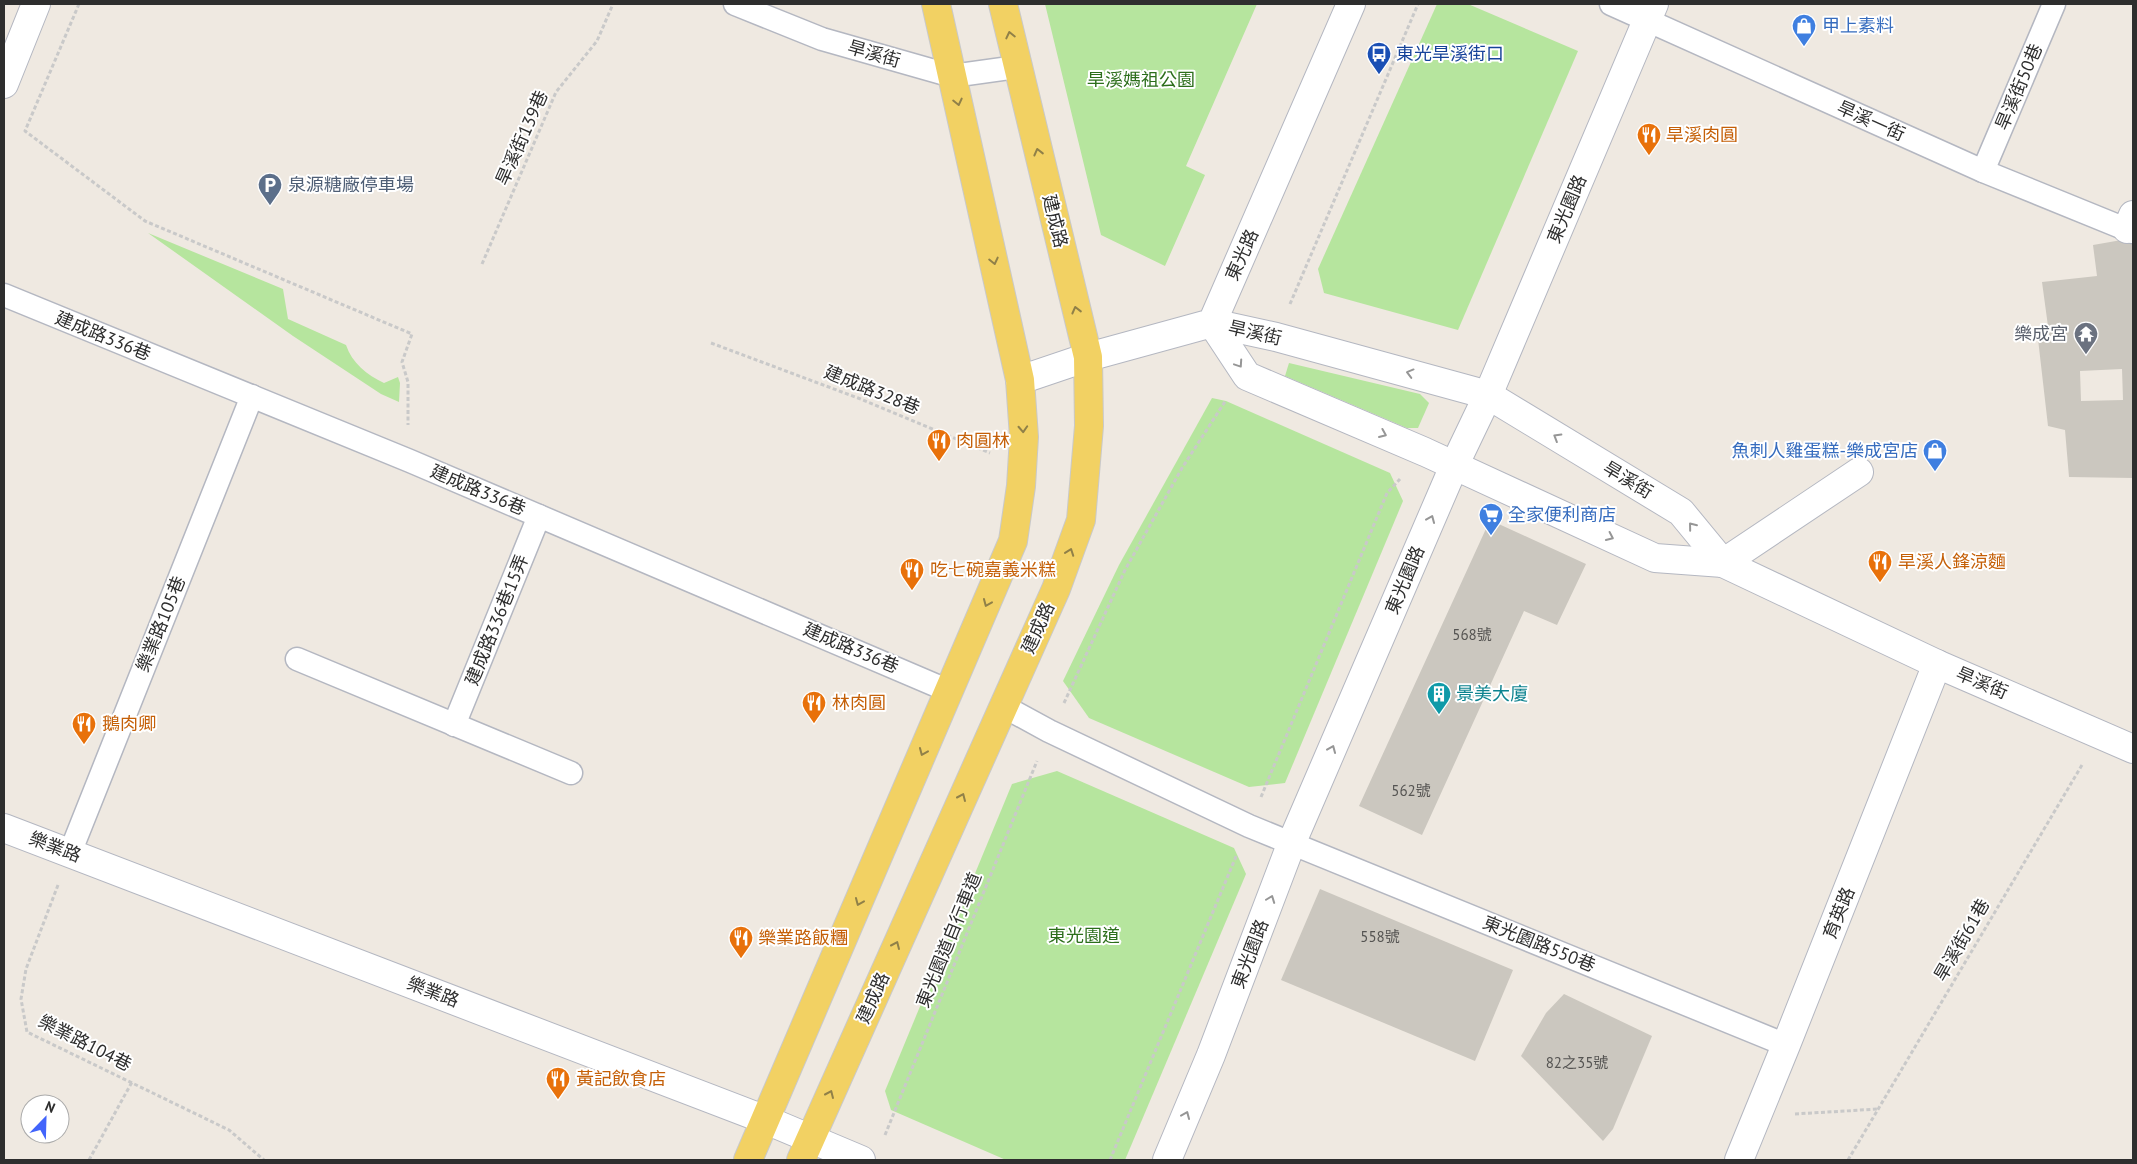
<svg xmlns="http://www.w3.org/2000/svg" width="2137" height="1164" font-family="'PT Sans','Noto Sans TC',sans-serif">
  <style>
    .green { fill: #b6e59e }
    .building { fill: #cbc7bf; fill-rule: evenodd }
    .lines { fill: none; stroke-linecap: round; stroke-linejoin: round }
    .service-casing { stroke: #b4b7c1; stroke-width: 25 }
    .pedestrian-casing { stroke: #b4b7c1; stroke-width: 30 }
    .minor-casing { stroke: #b4b7c1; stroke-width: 30 }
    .primary-casing { stroke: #c9c9c9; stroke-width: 30 }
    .path { stroke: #c9c9c9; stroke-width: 3; stroke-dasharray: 4 2.5; stroke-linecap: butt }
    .service { stroke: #fff; stroke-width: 22 }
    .pedestrian { stroke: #fff; stroke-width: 28 }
    .minor { stroke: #fff; stroke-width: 28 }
    .primary { stroke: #f2d163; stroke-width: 28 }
    .oneway { stroke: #908048 }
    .oneway2 { stroke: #969696 }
    .labels { text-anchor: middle; stroke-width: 4; stroke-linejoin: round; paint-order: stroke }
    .number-label { font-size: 15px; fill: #555452 }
    .shop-label { font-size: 18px; fill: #366cbe; stroke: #fff; text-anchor: start }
    .street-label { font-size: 18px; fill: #2e2e2e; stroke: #fff }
    .transit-label { font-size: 18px; fill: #164399; stroke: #fff; text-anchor: start }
    .park-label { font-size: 18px; fill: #2c6e1b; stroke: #fff }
    .food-label { font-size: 18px; fill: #c56008; stroke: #fff; text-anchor: start }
    .service-label { font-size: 18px; fill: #4e5e75; stroke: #fff; text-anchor: start }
    .worship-label { font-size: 18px; fill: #5b616d; stroke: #fff; text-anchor: end }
    .culture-label { font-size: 18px; fill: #0d838f; stroke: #fff; text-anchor: start }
  </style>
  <rect width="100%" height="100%" fill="#efe9e1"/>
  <g class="green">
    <polygon points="1045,4 1257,4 1186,166 1205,175 1165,266 1101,235"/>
    <polygon points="1437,4 1468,4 1578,51 1458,330 1324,293 1318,269"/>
    <path d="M 148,233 L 283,289 L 288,319 L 346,345 C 352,363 367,375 384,383 L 398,377 L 400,383 L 399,402 L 381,394 L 293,336 Z"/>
    <polygon points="1289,363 1420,394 1429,403 1418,428 1407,428 1285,376"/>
    <polygon points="1212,398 1226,401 1390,473 1403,501 1285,783 1249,787 1089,718 1063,681 1119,565"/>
    <polygon points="1057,771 1234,848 1246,874 1125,1160 1006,1160 891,1110 885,1091 1012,784"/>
  </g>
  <g class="building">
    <path d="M 2133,238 L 2133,478 L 2069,477 L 2065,430 L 2048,426 L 2038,339 L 2050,341 L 2042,282 L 2097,276 L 2093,245 ZM 2122,369 L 2123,400 L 2081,401 L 2080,371 Z"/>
    <polygon points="1490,520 1586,564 1557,625 1524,611 1422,835 1359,806"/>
    <polygon points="1320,889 1513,970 1475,1061 1281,980"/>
    <polygon points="1564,994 1652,1036 1613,1129 1603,1141 1521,1056 1546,1013"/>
  </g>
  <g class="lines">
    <defs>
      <g id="service">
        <polyline points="735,4 822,39 952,76 1017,67"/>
        <polyline points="1611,4 1983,171 2133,232"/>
        <polyline points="1983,171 2054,4"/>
        <polyline points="4,295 410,461 949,691"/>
        <polyline points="297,659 571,773"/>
        <polyline points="1003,706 1049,731 1249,826 1786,1045"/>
        <polyline points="454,725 539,516"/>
        <polyline points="70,853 252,396"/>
      </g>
      <polyline id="pedestrian" points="1723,563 1859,472"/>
      <g id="minor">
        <polyline points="4,84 36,4"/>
        <polyline points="2127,229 2133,215"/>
        <polyline points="1212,323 1247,376 1425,452 1655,558 1723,563 1937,664 2133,749"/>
        <polyline points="1212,323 1276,337 1488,395 1681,512 1723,563"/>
        <polyline points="1020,380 1088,357 1212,323 1351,4"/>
        <polyline points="4,828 766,1120 861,1160"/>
        <polyline points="1167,1160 1211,1055 1292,842 1454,466 1488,395 1654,4"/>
        <polyline points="1739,1160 1786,1045 1937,664"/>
      </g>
      <g id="primary">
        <polyline points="748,1160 1013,541 1021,486 1024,437 1020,380 936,4"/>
        <polyline points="801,1160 1056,589 1081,520 1089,426 1088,357 1003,4"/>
      </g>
    </defs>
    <use href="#service" class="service-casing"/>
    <use href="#pedestrian" class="pedestrian-casing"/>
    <use href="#minor" class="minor-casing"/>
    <use href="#primary" class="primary-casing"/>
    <g class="path">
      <polyline points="79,4 25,131 145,221 412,334 402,362 408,382 408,425"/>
      <polyline points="482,264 556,92 597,41 613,4"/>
      <polyline points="1290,304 1418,4"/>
      <polyline points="711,343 858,398 990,453"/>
      <polyline points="1064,703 1125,570 1182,468 1226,400"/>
      <polyline points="1261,797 1387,493 1400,479"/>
      <polyline points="58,885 26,969 21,999 27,1032 229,1130 264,1160"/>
      <polyline points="1795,1114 1878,1109"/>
      <polyline points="885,1135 1037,761"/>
      <polyline points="89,1160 132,1082"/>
      <polyline points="1110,1160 1237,854"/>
      <polyline points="1848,1160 2082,765"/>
    </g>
    <use href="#service" class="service"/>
    <use href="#pedestrian" class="pedestrian"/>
    <use href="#minor" class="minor"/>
    <use href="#primary" class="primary"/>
  </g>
  <defs><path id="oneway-chevron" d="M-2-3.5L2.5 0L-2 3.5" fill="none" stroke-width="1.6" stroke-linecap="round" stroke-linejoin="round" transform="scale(1.25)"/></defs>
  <g class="oneway">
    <use href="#oneway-chevron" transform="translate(1010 35) rotate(-103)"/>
    <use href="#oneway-chevron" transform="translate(958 102) rotate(77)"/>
    <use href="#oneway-chevron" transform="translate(1038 152) rotate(-104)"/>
    <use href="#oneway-chevron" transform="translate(994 261) rotate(77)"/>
    <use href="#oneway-chevron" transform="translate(1076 310) rotate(-104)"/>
    <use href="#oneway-chevron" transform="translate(1023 429) rotate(87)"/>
    <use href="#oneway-chevron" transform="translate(1070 552) rotate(-70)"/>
    <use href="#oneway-chevron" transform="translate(987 603) rotate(113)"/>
    <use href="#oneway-chevron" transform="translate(923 752) rotate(113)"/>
    <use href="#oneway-chevron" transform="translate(962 797) rotate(-66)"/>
    <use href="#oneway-chevron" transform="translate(859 902) rotate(113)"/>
    <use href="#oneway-chevron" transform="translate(896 945) rotate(-66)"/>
    <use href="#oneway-chevron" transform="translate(830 1094) rotate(-66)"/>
  </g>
  <g class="oneway2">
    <use href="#oneway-chevron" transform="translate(1239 364) rotate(56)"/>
    <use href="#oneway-chevron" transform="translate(1410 373) rotate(-165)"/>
    <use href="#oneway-chevron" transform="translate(1383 434) rotate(23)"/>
    <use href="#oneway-chevron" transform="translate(1557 437) rotate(-149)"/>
    <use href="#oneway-chevron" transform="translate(1431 519) rotate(-67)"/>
    <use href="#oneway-chevron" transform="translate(1692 526) rotate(-129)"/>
    <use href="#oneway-chevron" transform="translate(1610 537) rotate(25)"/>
    <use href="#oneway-chevron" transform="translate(1332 749) rotate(-67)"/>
    <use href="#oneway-chevron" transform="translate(1271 899) rotate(-69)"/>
    <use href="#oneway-chevron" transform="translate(1186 1115) rotate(-67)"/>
  </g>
  <defs>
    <symbol id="shop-pin" viewBox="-11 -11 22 30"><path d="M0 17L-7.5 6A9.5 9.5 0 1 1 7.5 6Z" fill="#3f7fe0" stroke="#fff"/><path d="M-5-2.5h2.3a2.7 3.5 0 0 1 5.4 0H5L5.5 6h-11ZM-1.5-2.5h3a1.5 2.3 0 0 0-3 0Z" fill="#fff"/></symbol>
    <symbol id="bus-pin" viewBox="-11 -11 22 30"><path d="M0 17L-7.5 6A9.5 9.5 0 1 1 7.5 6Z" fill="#1a4fb4" stroke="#fff"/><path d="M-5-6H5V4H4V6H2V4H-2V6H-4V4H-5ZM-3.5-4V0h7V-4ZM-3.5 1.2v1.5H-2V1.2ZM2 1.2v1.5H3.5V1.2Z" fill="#fff"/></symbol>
    <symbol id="restaurant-pin" viewBox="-11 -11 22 30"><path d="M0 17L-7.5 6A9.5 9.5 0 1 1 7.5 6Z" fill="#e8710a" stroke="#fff"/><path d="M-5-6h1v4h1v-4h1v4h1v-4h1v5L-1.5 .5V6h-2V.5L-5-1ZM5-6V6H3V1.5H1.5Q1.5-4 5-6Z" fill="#fff"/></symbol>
    <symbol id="parking-pin" viewBox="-11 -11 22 30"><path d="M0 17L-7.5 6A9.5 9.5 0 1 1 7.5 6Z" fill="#5c6f8a" stroke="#fff"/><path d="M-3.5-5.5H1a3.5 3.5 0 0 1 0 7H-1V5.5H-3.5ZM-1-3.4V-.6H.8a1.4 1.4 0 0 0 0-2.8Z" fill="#fff"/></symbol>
    <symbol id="temple-pin" viewBox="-11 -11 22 30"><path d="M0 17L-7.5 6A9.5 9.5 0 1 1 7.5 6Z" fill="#6b7280" stroke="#fff"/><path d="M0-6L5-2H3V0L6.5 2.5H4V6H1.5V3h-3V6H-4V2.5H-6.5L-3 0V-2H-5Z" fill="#fff"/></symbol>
    <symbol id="supermarket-pin" viewBox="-11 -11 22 30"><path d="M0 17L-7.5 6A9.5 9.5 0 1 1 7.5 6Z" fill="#3f7fe0" stroke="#fff"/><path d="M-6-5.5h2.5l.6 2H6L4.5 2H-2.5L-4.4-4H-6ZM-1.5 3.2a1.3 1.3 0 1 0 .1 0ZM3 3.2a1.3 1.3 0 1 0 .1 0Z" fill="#fff"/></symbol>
    <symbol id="building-pin" viewBox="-11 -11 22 30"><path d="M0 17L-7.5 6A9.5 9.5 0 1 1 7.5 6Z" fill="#0f9aa8" stroke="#fff"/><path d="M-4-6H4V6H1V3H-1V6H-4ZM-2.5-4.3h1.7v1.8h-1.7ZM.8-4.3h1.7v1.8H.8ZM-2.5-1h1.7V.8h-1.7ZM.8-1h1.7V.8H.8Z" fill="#fff"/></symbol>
  </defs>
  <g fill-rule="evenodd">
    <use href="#shop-pin" x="1790" y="12" width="28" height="38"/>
    <use href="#bus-pin" x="1365" y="40" width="28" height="38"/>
    <use href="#restaurant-pin" x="1635" y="121" width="28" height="38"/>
    <use href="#parking-pin" x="256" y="171" width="28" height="38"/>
    <use href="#temple-pin" x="2072" y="320" width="28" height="38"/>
    <use href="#restaurant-pin" x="925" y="427" width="28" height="38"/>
    <use href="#shop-pin" x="1921" y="437" width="28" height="38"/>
    <use href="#supermarket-pin" x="1477" y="501" width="28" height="38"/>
    <use href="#restaurant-pin" x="1866" y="548" width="28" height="38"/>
    <use href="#restaurant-pin" x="898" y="556" width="28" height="38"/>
    <use href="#building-pin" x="1425" y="680" width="28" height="38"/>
    <use href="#restaurant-pin" x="800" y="689" width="28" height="38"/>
    <use href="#restaurant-pin" x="70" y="710" width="28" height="38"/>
    <use href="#restaurant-pin" x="727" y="924" width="28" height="38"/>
    <use href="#restaurant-pin" x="544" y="1065" width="28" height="38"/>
  </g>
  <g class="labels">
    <g class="number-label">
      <text x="1472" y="640">568號</text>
      <text x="1411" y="796">562號</text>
      <text x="1380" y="942">558號</text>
      <text x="1577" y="1068">82之35號</text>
    </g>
    <g class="shop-label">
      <text x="1822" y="32">甲上素料</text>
      <text x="1918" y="457" text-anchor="end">魚刺人雞蛋糕-樂成宮店</text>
      <text x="1508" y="521">全家便利商店</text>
    </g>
    <g class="street-label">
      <text transform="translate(874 54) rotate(16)" y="6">旱溪街</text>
      <text transform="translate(2019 87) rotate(-67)" y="6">旱溪街50巷</text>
      <text transform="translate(1871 121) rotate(24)" y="6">旱溪一街</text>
      <text transform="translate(522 138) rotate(-66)" y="6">旱溪街139巷</text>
      <text transform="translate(1567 209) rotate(-67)" y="6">東光園路</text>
      <text transform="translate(1055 221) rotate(76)" y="6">建成路</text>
      <text transform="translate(1242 255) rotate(-66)" y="6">東光路</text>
      <text transform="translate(1255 333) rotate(13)" y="6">旱溪街</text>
      <text transform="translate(103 336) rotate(22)" y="6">建成路336巷</text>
      <text transform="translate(872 390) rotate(22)" y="6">建成路328巷</text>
      <text transform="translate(1628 480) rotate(31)" y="6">旱溪街</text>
      <text transform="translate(478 490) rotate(23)" y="6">建成路336巷</text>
      <text transform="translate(1405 580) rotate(-67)" y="6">東光園路</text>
      <text transform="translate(497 620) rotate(-68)" y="6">建成路336巷15弄</text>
      <text transform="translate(161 624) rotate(-68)" y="6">樂業路105巷</text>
      <text transform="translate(1038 628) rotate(-66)" y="6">建成路</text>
      <text transform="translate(851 648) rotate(23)" y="6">建成路336巷</text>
      <text transform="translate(1982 683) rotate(23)" y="6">旱溪街</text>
      <text transform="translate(55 847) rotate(21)" y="6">樂業路</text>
      <text transform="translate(1839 913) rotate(-68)" y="6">育英路</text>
      <text transform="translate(949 940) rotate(-68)" y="6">東光園道自行車道</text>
      <text transform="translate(1962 940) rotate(-60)" y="6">旱溪街61巷</text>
      <text transform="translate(1539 944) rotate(22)" y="6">東光園路550巷</text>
      <text transform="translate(1250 954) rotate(-69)" y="6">東光園路</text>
      <text transform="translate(433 992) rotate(21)" y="6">樂業路</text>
      <text transform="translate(873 998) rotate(-66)" y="6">建成路</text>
      <text transform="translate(85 1043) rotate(27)" y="6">樂業路104巷</text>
    </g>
    <g class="transit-label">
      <text x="1396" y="60">東光旱溪街口</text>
    </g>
    <g class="park-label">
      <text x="1141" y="86">旱溪媽祖公園</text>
      <text x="1084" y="942">東光園道</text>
    </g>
    <g class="food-label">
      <text x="1666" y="141">旱溪肉圓</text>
      <text x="956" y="447">肉圓林</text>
      <text x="1898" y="568">旱溪人鋒涼麵</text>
      <text x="930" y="576">吃七碗嘉義米糕</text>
      <text x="832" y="709">林肉圓</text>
      <text x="102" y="730">鵝肉卿</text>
      <text x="758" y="944">樂業路飯糰</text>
      <text x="576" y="1085">黃記飲食店</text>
    </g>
    <g class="service-label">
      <text x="288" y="191">泉源糖廠停車場</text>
    </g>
    <g class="worship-label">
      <text x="2068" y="340">樂成宮</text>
    </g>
    <g class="culture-label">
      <text x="1456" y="700">景美大廈</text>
    </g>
  </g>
  <rect width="2137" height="1164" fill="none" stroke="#2e2e2e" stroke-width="10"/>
  <g transform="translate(45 1119) rotate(23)"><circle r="24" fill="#ffffff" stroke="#ababab"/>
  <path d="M0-4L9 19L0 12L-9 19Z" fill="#4264fb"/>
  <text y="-8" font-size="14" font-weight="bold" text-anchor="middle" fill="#2e2e2e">N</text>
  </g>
</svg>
